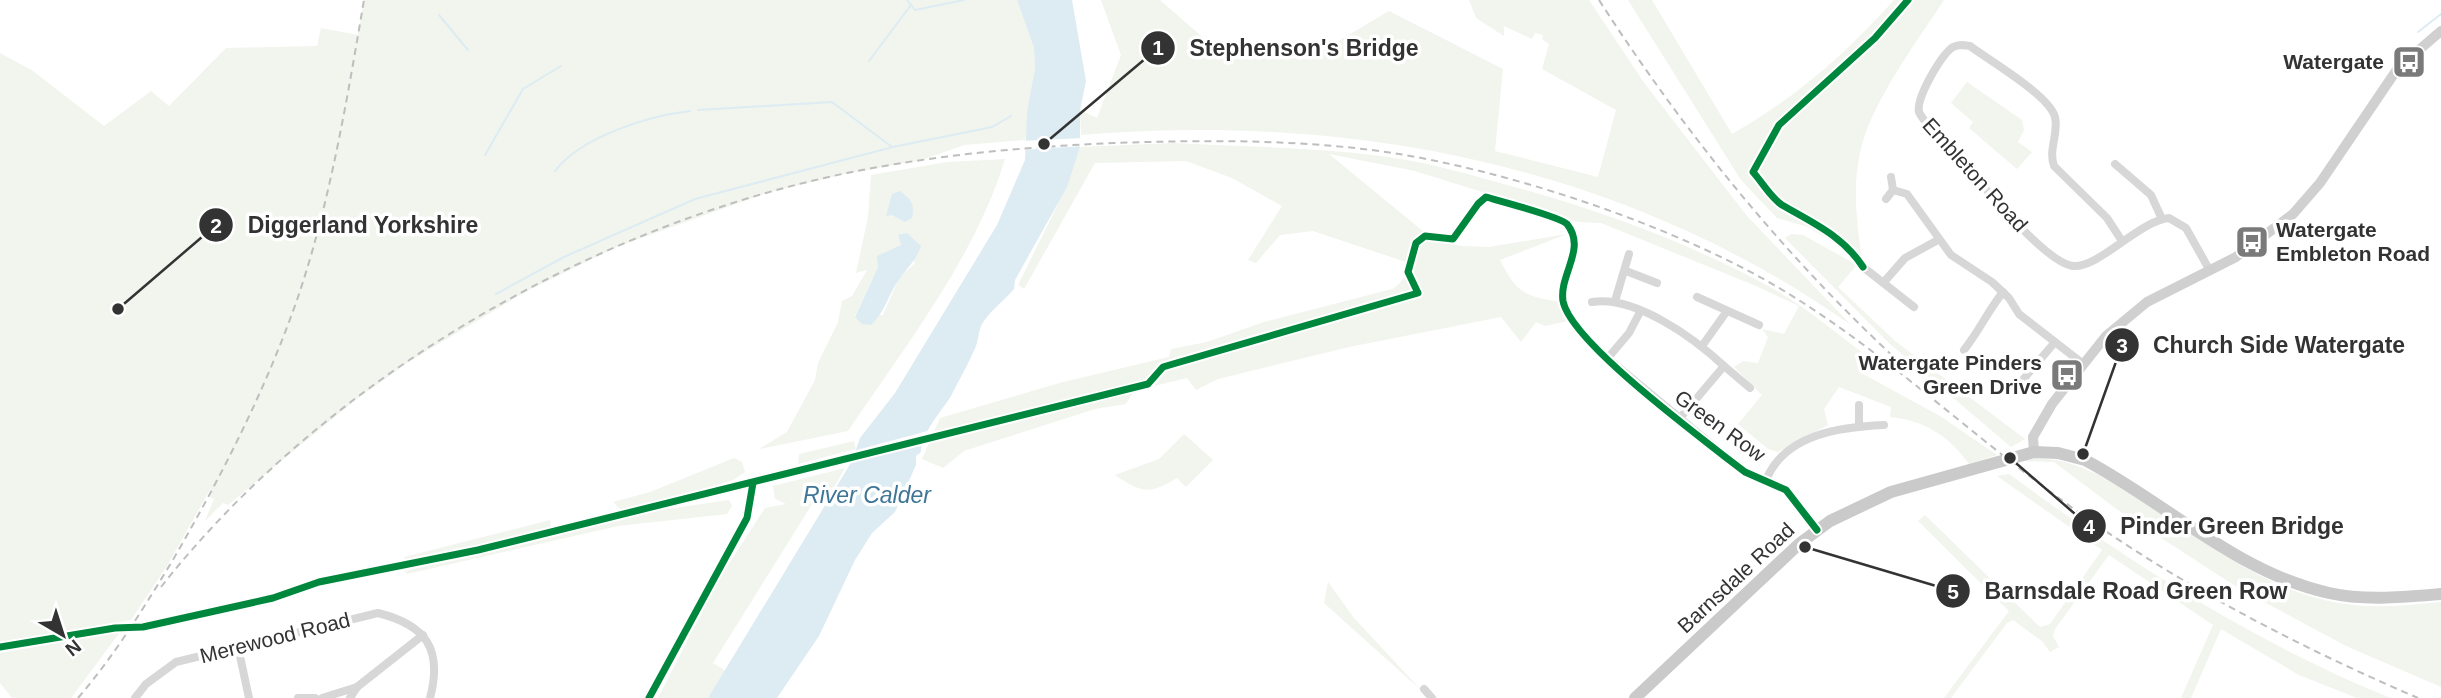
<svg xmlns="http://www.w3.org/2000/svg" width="2441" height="698" font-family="Arial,sans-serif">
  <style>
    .green { fill: #f1f5ed; fill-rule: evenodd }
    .water { fill: #ddebf3 }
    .pier { fill: #fff }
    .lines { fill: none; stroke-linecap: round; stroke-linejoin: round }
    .stream { stroke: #ddebf3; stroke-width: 2 }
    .street { stroke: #d7d7d7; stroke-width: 8 }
    .secondary { stroke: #d0d0d0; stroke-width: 10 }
    .primary { stroke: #cacaca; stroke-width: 12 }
    .rail { stroke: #bebebe; stroke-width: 2; stroke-dasharray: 7 5; stroke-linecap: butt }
    .cycleway-casing { stroke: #fff; stroke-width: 11 }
    .cycleway { stroke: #00873e; stroke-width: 7 }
    .labels { text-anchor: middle; stroke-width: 7; stroke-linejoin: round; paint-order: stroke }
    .poi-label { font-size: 21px; font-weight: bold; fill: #333; stroke: #fff; text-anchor: end }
    .street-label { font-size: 21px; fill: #333; stroke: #fff }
    .water-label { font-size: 23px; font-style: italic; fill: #3f7597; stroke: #fff }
    .leader { fill: none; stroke: #333; stroke-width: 2.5 }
    .callout-dot { fill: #333; stroke: #fff; stroke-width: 2.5 }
    .mark-label { font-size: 21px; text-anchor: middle; font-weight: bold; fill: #fff }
    .callout-label { font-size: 23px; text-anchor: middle; font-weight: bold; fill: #333; stroke: #fff; stroke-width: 7; stroke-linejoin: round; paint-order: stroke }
  </style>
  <rect width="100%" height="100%" fill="#fff"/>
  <g class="green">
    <polygon points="364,0 1017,0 1034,48 1035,69 1025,140 964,145 922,160 845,174 767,193 619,246 527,291 410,361 354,401 228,505 223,503 205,521 214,499 210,497 211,488 167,566 131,620 0,643 0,53 33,71 104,126 151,91 169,106 226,48 317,46 321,28 358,35"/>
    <path d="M 1101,0 L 1160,0 L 1223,55 L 1308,59 L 1389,11 L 1503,69 L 1495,151 L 1598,177 L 1616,110 L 1542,69 L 1549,44 L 1542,39 L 1543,35 L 1535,33 L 1532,39 L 1504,26 L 1504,36 L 1476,18 L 1469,0 L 1589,0 L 1645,84 L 1747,216 L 1851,325 C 1625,166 1353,112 1081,135 L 1080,110 L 1097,118 L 1121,55 Z"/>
    <path d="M 1628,0 L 1652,0 L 1732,134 C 1794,99 1847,53 1894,0 L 1944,0 C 1916,43 1870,104 1860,153 C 1852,189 1857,224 1862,260 L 1808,227 L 1777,218 L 1741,180 Z"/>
    <polygon points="1967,82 2022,120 2024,130 2018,142 2032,152 2017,169 1969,128 1973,122 1951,103"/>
    <path d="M 1174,143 C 1243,147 1312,147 1381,156 C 1421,161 1461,172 1500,183 C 1594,208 1686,241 1772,288 C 1804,306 1834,331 1863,353 L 1863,374 L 1940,416 L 1997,455 L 1969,464 C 1949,436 1924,420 1890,417 L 1891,407 L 1839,387 L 1824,409 L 1828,425 L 1778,452 L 1768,449 L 1738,424 L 1762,395 L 1734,367 L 1743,361 L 1758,363 L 1768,337 L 1762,329 L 1784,334 L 1799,306 L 1756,286 L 1601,223 L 1578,222 L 1415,171 L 1329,154 L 1424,232 L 1412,240 L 1406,262 L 1313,231 L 1280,235 L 1256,263 L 1248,260 L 1282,206 L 1232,178 L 1186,161 L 1095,163 L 1024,289 L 1018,285 L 1057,206 L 1080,147 Z"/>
    <path d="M 1005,159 C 976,256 904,348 848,431 L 759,449 L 787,432 L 815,380 L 818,363 L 838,322 L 842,301 L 852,296 L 867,270 L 856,273 L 868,217 L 871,175 L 947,162 ZM 898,235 L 915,263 L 899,278 L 883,315 L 855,316 L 878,267 L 878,256 L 901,245 Z"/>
    <path d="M 1567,234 L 1500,260 C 1517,294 1525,296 1561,302 L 1568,321 L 1545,326 L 1536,322 L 1521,342 L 1501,317 L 1349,347 L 1218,379 L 1196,390 L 1187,378 L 1134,391 L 1126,404 L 1095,409 L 964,451 L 943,468 L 922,459 L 940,418 L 1063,382 L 1169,357 L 1171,349 L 1207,342 L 1264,322 L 1392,289 C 1413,278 1406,251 1424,238 L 1462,246 L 1489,247 Z"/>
    <polygon points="1791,234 1803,235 1857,265 1838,287 1895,341 2025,439 2011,447 1889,343 1785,238"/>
    <path d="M 1184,434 L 1213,460 L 1186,487 L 1177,478 C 1149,495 1142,493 1115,475 L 1159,459 Z"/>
    <polygon points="854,441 856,449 798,464 799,454"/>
    <polygon points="734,458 742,462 745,472 733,480 624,513 613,502 650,492"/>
    <path d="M 2036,458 C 2084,460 2117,485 2156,511 C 2215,549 2274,594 2345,604 C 2376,609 2410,605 2441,602 L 2441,687 L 2346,646 L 2240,589 L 2118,510 L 2054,462 L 2021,461 Z"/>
    <polygon points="845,468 832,491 819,493 713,663 726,671 708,698 658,698 719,579 765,508 786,504 775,499 773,486"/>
    <path d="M 2009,474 C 2129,562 2252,642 2391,698 L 2357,698 L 2299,675 L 2221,629 L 2191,698 L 2181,698 L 2213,625 L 2109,555 L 2055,629 L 2053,636 L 2059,647 L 2050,652 L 2043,642 L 2013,620 L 2007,623 L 1951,698 L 1944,698 L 2009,611 L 1918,521 L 1925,515 L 2040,627 L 2050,624 L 2102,550 L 1997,476 Z"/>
    <polygon points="729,500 732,506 727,514 618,526 407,574 405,571 661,510"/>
    <polygon points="550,520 552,531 406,562 404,557"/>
    <polygon points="1328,582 1354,618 1421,690 1324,603"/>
    <polygon points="120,632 71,698 12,698 0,683 0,653"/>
  </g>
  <g class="water">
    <path d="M 1017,0 L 1072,0 L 1086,81 L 1080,110 L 1080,147 L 1067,187 L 1015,280 L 1014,289 C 1005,300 992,309 984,321 C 978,329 979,338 976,346 C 969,363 959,380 951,396 C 941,412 921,433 921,452 L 916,456 L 916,465 L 895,512 L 872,533 L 855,560 L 819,636 L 777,698 L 708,698 L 852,461 L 860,438 L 895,393 L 997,225 L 1025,160 L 1027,112 L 1035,69 L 1034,48 Z"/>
    <path d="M 900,191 C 911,199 915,204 912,218 L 905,222 L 892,215 L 886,216 L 892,194 Z"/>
    <path d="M 907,233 L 921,246 C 916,260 909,266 900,278 C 888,294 886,311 871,325 L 862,324 L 855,317 L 878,267 L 877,256 L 901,245 L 898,235 Z"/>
  </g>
  <g class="pier">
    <polygon points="1083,138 1083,146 1022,150 1021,141"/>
    <polygon points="935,429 925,443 845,463 853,451"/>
  </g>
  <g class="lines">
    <g class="stream">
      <polyline points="907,0 915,10 964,0"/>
      <polyline points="439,15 468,50"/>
      <polyline points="2418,32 2441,14"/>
      <polyline points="869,61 911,5"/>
      <polyline points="698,110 832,102 892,147"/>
      <polyline points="485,155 523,89 561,66"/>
      <path d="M 555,171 C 581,137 647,116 690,111"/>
      <polyline points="496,294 564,257 695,199 893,147 992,127 1011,116"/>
    </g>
    <g class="street">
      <polyline points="2115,164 2151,195 2162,219"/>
      <polyline points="1893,190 1907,194 1951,255 1992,282 2009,298 2019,314 2082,363"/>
      <polyline points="1886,199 1893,190 1891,177"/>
      <path d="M 2122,241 L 2107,218 L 2054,166 C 2048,149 2059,134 2055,117 C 2049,95 1990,61 1970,46 C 1964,45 1959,44 1953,47 C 1941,55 1916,98 1919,112 C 1925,125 1941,137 1951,148 C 1971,171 2045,265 2074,266 C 2100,267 2139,221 2169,218 L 2186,228 L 2210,271"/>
      <polyline points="1863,267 1914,307"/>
      <polyline points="1626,271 1657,283"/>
      <polyline points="1884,282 1905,258 1938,240"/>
      <polyline points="1697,297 1759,325"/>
      <polyline points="1615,301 1629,254"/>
      <path d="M 1592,302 C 1635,295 1694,338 1724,366 L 1680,418"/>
      <polyline points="1702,346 1727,311"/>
      <path d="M 1964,350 C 1979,331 1988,311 2003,292"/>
      <polyline points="1599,351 1745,472 1786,490 1817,530"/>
      <polyline points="1607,359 1629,333 1640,312"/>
      <polyline points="1724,366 1750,388"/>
      <polyline points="2015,389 2055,342"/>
      <polyline points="1859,405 1859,426"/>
      <path d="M 1766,480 C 1785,434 1840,427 1884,425"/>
      <polyline points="238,647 249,698"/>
      <polyline points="1424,689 1432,698"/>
      <path d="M 135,698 L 146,684 L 176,662 L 378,613 C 426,625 443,649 430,698"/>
      <polyline points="298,698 315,698"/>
      <polyline points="322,698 357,687"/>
      <polyline points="350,698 357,687 423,635"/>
    </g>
    <polyline class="secondary" points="2034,452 2033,437 2052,404 2106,336 2147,302 2236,257 2293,214 2320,183 2398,68 2441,31"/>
    <path class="primary" d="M 1635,698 L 1799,544 L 1830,521 L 1891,492 L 2034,452 L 2058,453 L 2085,460 C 2166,503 2238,573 2329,593 C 2365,601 2404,597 2441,594"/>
    <g class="rail">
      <path d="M 1599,0 C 1686,135 1789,262 1908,370"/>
      <path d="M 161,587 C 324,380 590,226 847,173 C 935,155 1023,147 1113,143 C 1206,140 1300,139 1393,153 C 1505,171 1642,216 1743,268 C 1856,326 1950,418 2052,493 C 2166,578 2288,642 2418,698"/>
      <path d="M 78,698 C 115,655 145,606 174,558 C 222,475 265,391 297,300 C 330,203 347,100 364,0"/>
    </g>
    <defs>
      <g id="cycleway">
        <path d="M 1863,267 C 1843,236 1813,223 1782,205 C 1771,198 1762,182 1753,172 L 1779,125 L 1875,38 L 1908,0"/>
        <path d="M 0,647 L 115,628 L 143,627 L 273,598 L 319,582 L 478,550 L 1148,384 L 1163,367 L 1173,364 L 1418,293 L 1408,272 L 1416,243 L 1425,236 L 1453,239 L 1478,204 L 1486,197 C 1500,201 1561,217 1567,224 C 1587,249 1559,274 1563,301 C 1570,340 1690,429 1724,456 L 1745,472 L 1786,490 L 1817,530"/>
        <polyline points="649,698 747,518 753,483"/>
      </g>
    </defs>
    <use href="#cycleway" class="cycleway-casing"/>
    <use href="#cycleway" class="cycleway"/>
  </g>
  <defs>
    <symbol id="bus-square" viewBox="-11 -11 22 22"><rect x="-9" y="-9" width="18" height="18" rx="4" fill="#7a7a7a" stroke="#fff"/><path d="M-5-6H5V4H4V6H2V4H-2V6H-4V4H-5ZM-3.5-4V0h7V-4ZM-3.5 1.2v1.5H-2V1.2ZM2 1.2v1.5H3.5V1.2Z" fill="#fff"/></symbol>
  </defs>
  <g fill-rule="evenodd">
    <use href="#bus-square" x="2390" y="43" width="38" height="38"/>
    <use href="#bus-square" x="2233" y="223" width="38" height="38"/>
    <use href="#bus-square" x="2048" y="356" width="38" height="38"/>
  </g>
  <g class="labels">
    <g class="poi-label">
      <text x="2384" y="69">Watergate</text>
      <text x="2276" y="237" text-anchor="start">Watergate<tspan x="2276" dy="24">Embleton Road</tspan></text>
      <text x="2042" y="370">Watergate Pinders<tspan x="2042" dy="24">Green Drive</tspan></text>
    </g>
    <g class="street-label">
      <text transform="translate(1975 175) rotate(48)" y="7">Embleton Road</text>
      <text transform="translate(1720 426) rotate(36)" y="7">Green Row</text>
      <text transform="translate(1736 578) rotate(-43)" y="7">Barnsdale Road</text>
      <text transform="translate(275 638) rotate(-14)" y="7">Merewood Road</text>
    </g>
    <g class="water-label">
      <text x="867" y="503">River Calder</text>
    </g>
  </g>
  <path class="leader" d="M1044 144L1158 48M118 309L216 225M2083 454L2122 345M2010 458L2089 526M1805 547L1953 591"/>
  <g class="callout-dot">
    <circle cx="1044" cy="144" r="7"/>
    <circle cx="118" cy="309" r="7"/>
    <circle cx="2083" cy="454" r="7"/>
    <circle cx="2010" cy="458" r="7"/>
    <circle cx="1805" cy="547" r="7"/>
    <circle cx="1158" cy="48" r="18"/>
    <circle cx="216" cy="225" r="18"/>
    <circle cx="2122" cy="345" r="18"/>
    <circle cx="2089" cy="526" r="18"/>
    <circle cx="1953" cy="591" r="18"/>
  </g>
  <g class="mark-label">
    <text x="1158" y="55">1</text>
    <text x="216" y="233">2</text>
    <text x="2122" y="353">3</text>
    <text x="2089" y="534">4</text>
    <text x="1953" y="599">5</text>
  </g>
  <g class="callout-label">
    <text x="1304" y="56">Stephenson's Bridge</text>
    <text x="363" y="233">Diggerland Yorkshire</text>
    <text x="2279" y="353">Church Side Watergate</text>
    <text x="2232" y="534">Pinder Green Bridge</text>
    <text x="2136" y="599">Barnsdale Road Green Row</text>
  </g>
  <g transform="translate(63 635) rotate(141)" stroke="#ffffff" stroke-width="5" paint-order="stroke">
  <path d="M0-5L12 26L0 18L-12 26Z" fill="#333333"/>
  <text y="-10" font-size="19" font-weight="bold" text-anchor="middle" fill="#333333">N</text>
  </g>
</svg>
